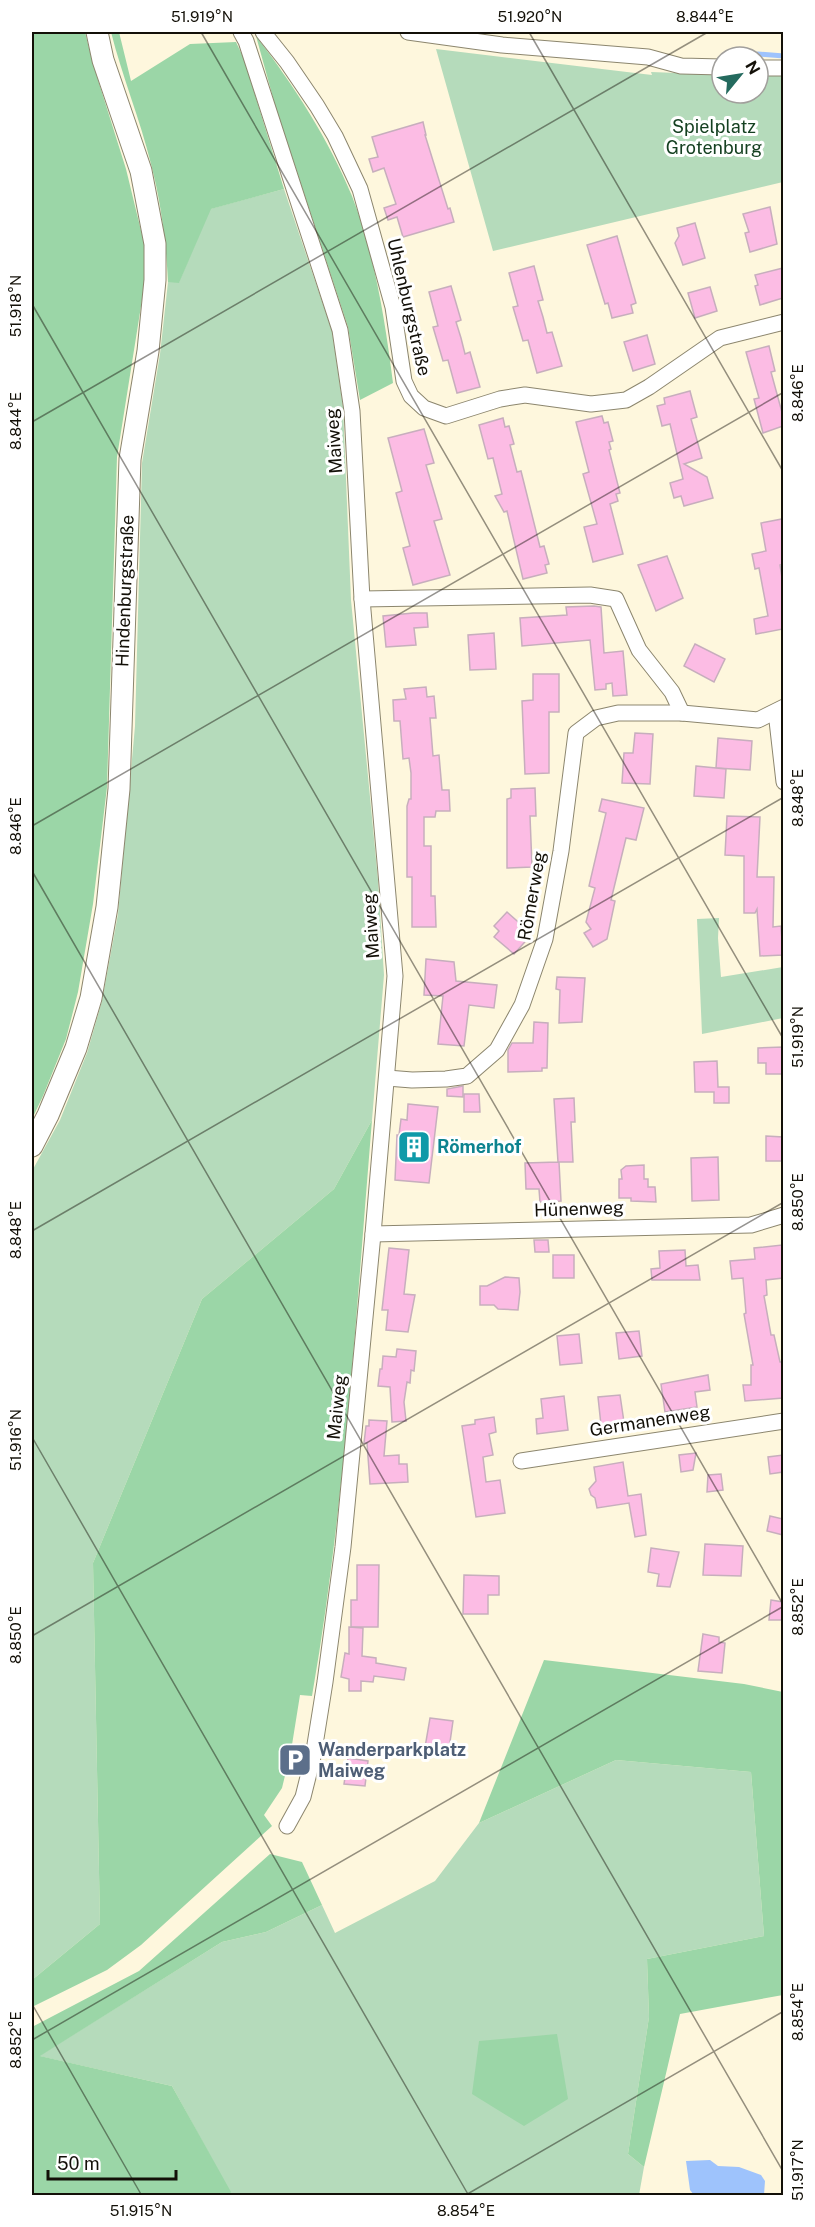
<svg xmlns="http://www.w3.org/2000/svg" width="815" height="2227" font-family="'Public Sans',sans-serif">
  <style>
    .green { fill: #b5dbbb }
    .forest { fill: #9bd6a7 }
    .water { fill: #9ec3fc }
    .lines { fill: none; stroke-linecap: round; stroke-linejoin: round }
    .stream { stroke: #9ec3fc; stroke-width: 5 }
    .building { fill: #fcbce4; stroke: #c7aebd; stroke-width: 1.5 }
    .street-casing { stroke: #8c866e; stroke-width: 17 }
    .secondary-casing { stroke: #8c866e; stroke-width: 23 }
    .street { stroke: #fff; stroke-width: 15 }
    .secondary { stroke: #fff; stroke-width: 21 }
    .ticks { fill: none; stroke: #131008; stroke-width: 1.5; stroke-opacity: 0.45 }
    .labels { text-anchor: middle; stroke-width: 6; stroke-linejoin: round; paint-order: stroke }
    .park-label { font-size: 18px; fill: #154021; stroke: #fff }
    .street-label { font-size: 18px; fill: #131008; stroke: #fff }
    .culture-label { font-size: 18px; font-weight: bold; fill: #0d838f; stroke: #fff; text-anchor: start }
    .service-label { font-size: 18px; font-weight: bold; fill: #4e5e75; stroke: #fff; text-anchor: start }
    .neatline { fill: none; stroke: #131008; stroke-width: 2 }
    .ticks-label { font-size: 15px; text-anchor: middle; fill: #131008 }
  </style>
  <rect width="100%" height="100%" fill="#fef7dd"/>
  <g class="green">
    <polygon points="436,49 652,75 651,72 677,73 681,66 722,70 722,93 758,93 758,72 783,74 783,182 493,251"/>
    <polygon points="284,189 332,331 343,407 351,600 378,880 384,975 372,1120 334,1189 202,1299 93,1563 100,1924 32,1980 32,1171 60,1120 87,1053 102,1001 118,914 135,726 142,463 160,354 168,282 179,282 210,209"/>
    <polygon points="719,918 718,938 721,977 783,967 783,1018 702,1034 697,919"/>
    <polygon points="616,1760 751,1772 764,1936 647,1959 649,2017 628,2154 644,2167 639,2195 229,2195 230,2192 172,2086 39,2056 222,1942 266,1932 322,1905 335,1933 435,1881 479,1823"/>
  </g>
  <g class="forest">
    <polygon points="32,32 85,32 93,64 126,169 144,243 145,281 117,457 107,787 93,904 78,992 66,1039 43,1096 32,1119"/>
    <path d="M 111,32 L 119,32 L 131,81 L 190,44 L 236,42 L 244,59 L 284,189 L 211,209 L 179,283 L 168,282 C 166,242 161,202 151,164 C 140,119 122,76 111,32 Z"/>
    <path d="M 256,36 C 294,86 328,138 352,196 C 375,256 385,320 393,383 L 360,400 L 348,327 L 275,105 Z"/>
    <path d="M 372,1120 C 356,1313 345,1506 312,1696 L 300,1695 L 291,1751 L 282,1788 L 264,1815 L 272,1826 L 141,1945 L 107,1970 L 32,2007 L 32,1980 L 100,1924 L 93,1563 L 202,1299 L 334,1189 Z"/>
    <polygon points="544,1660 744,1684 783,1692 783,1995 680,2014 644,2167 628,2154 649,2017 647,1959 764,1936 751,1772 616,1760 479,1823"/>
    <polygon points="270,1854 302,1862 322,1905 266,1932 222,1942 40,2056 172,2086 231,2192 229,2195 32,2195 32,2027 139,1971"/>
    <polygon points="557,2034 568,2099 524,2126 472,2094 479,2041"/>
  </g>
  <polygon class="water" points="710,2160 718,2166 739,2167 761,2175 765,2181 764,2195 694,2195 690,2190 686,2161"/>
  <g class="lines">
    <polyline class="stream" points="758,54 784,56"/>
  </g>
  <g class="building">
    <polygon points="423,122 426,135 425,135 448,209 450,208 454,222 403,237 397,217 388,220 384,208 396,204 384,168 373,172 369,159 378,157 372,137"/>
    <polygon points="770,207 777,244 750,252 745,233 749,232 743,214"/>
    <polygon points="695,223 705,258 683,265 675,243 679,236 677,228"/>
    <polygon points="617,236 636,303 631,305 633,313 612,318 608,303 605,304 587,245"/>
    <polygon points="534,266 543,300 538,301 543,317 547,333 552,332 562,366 537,373 528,340 523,341 513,307 518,306 509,273"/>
    <polygon points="783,268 783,298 760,305 755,286 758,285 755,275"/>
    <polygon points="451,286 461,320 456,322 461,338 465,354 470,352 480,387 457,393 448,360 443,361 433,327 438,326 429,292"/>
    <polygon points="710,287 717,311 695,318 688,293"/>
    <polygon points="647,335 655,364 633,371 624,342"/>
    <polygon points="769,346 775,371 771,372 783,416 783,426 763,433 754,399 759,398 746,352"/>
    <polygon points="690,391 697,417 691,419 702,458 684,464 707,477 713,498 684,506 681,496 674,498 670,483 683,479 670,424 662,426 657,406 665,404 664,398"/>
    <polygon points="602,416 604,423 608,422 613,441 609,442 611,449 609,450 620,493 616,494 618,501 610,504 623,554 593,562 584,527 597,524 583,474 589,472 576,422"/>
    <polygon points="503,418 505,427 509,426 514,444 510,445 517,472 521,471 540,547 544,546 549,564 545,565 547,573 523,579 507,511 504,512 495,496 502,494 493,458 488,459 479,425"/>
    <polygon points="424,429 434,463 426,465 442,519 434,521 450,575 413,585 403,548 410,546 396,493 402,491 388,438"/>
    <polygon points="782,519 783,564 780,565 783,584 783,629 756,634 754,619 768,616 759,568 755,569 752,554 766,551 761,523"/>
    <polygon points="667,556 683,598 656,611 638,565"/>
    <polygon points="594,606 601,607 604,653 623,651 627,695 613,696 612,683 606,684 606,689 595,690 590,640 522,646 520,618 567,615 566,607"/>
    <polygon points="413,613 427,613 428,627 414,628 416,645 386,647 383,616"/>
    <polygon points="494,633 496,669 470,670 468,635"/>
    <polygon points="695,644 725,659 714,682 684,666"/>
    <polygon points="533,674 559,674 559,712 549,712 549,773 525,774 522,701 533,700"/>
    <polygon points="426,687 427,697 434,696 436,718 430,718 433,756 439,755 442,790 449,790 450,811 436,811 435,817 424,817 424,846 431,846 431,896 435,896 436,927 412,927 412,877 407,877 407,806 409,799 411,799 411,773 409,758 403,759 400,721 394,721 393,700 406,699 404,689"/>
    <polygon points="635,733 653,734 650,784 622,783 624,753 633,753"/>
    <polygon points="718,738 752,741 750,770 716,768"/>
    <polygon points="696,766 726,769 724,798 694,796"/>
    <polygon points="535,788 536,816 530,816 532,867 507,868 507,799 511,798 511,789"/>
    <polygon points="602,799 644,808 636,840 626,838 611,900 615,901 607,939 593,947 584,933 591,929 586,922 595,888 589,886 606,813 599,811"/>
    <polygon points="727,816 760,817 757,877 774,877 773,927 781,926 783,955 760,956 757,909 755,913 744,913 744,856 725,855"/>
    <polygon points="507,912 532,934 514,954 494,937 499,931 494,926"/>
    <polygon points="426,959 454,962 456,981 497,985 494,1008 469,1005 464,1046 438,1044 443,996 424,995"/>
    <polygon points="557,977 585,978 582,1022 559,1023 560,990 556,989"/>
    <polygon points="534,1022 548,1023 547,1068 542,1068 542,1071 508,1072 508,1050 512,1043 533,1043"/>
    <polygon points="783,1047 783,1074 766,1074 766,1063 758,1063 758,1048"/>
    <polygon points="717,1061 718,1087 729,1087 729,1103 714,1103 714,1092 695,1092 694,1062"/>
    <polygon points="463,1086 463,1097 447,1096 447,1089"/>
    <polygon points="464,1094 479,1094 480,1112 464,1112"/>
    <polygon points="574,1098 575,1122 571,1122 573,1162 559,1162 561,1201 540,1202 539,1189 526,1189 525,1163 558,1162 554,1099"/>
    <polygon points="408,1104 438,1107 429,1183 395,1180 397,1135 399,1135 401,1119 407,1120"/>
    <polygon points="766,1136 783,1137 783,1161 766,1161"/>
    <polygon points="718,1157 719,1200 692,1201 691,1158"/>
    <polygon points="644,1165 644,1179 648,1179 648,1187 655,1187 656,1202 631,1201 631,1198 619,1198 619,1179 622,1179 621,1170 626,1166"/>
    <polygon points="534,1240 548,1240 549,1252 535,1252"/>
    <polygon points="782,1245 783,1278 766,1280 767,1295 764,1296 771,1335 774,1335 780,1362 783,1362 783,1398 745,1401 743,1385 751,1385 751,1365 753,1365 744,1314 746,1313 743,1278 732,1279 730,1261 755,1259 754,1248"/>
    <polygon points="389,1248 409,1250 404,1294 415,1295 408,1332 386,1330 388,1310 382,1310"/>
    <polygon points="685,1250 686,1266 698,1265 700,1280 652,1280 651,1269 660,1268 659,1251"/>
    <rect x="553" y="1255" width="21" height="23"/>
    <polygon points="505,1277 519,1278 520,1292 518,1310 498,1309 494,1305 480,1305 480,1286 487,1286"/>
    <polygon points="639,1331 642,1356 619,1359 616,1333"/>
    <polygon points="579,1334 582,1363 560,1365 557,1336"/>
    <polygon points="397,1349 416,1351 414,1371 411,1370 410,1383 407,1382 404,1402 406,1421 392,1422 390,1387 378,1386 380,1369 382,1369 383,1356 396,1357"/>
    <polygon points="708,1375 710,1390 695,1392 697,1407 665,1412 661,1384"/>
    <polygon points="620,1395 624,1422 601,1425 598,1397"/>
    <polygon points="564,1396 568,1430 537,1434 536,1419 543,1418 541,1399"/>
    <polygon points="494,1417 496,1432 489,1434 493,1455 483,1457 486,1482 500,1480 505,1513 476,1517 462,1426 475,1424 475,1420"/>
    <polygon points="369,1420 387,1421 384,1456 399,1455 399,1464 407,1464 408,1482 370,1484 367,1443 364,1443 366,1426 369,1426"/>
    <polygon points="696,1453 693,1470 681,1472 679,1455"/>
    <polygon points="783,1455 783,1472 770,1474 768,1457"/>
    <polygon points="623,1462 628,1496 641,1494 646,1535 635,1537 629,1503 597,1508 595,1498 591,1495 589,1489 596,1481 594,1467"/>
    <polygon points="721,1474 723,1490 707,1492 708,1475"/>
    <polygon points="770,1516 783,1519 783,1535 767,1531"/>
    <polygon points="705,1544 743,1546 741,1576 703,1575"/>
    <polygon points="651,1548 679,1552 670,1587 657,1586 659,1574 648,1572"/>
    <polygon points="357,1565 379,1565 378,1627 351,1627 351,1600 357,1600"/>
    <polygon points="464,1575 499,1576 499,1595 488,1595 488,1614 463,1614"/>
    <polygon points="771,1600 783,1602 783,1620 769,1620"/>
    <polygon points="349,1627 363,1628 362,1656 376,1658 376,1663 406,1668 404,1680 374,1676 373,1682 361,1681 361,1691 349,1691 349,1679 341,1677 345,1653 349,1654"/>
    <polygon points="703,1634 719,1637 719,1642 725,1643 722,1673 698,1671"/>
    <polygon points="430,1718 453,1721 448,1756 424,1753"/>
    <polygon points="348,1758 368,1761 365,1786 344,1784"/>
  </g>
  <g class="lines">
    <defs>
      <g id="street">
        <polyline points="241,32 246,41 340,330 352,411 362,599 395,976 373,1234 343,1547 325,1682 313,1757 303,1797 287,1826"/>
        <polyline points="263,32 287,62 317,106 335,136 360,189 393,307 404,381 411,396 424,408 446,416 500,399 525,395 591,404 626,400 649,387 720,338 784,322"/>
        <polyline points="408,32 502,45 648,57 681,66 722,67"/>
        <polyline points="758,68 784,68"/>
        <polyline points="362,599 590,595 616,599 639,650 672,692 682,713"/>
        <polyline points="776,712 784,782"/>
        <polyline points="387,1078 412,1080 446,1079 467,1076 497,1050 522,1005 545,939 561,851 576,733 596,718 618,713 682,713 758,720 784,707"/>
        <polyline points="373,1234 751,1225 784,1215"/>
        <polyline points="521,1461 784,1421"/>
      </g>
      <polyline id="secondary" points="32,1146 48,1115 76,1048 91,998 107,907 119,789 130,459 148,351 155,280 155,244 141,171 103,60 97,32"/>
    </defs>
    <use href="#street" class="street-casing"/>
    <use href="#secondary" class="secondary-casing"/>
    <use href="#street" class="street"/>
    <use href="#secondary" class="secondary"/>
  </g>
  <path class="ticks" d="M 201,32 L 784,1040M 529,32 L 784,473M 32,304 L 784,1606M 32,422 L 708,32M 32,826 L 784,392M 32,871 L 784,2173M 32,1231 L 784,797M 32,1437 L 469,2196M 32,1636 L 784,1202M 32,2004 L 142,2196M 32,2040 L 784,1606M 464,2196 L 784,2011"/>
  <defs>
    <symbol id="building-square" viewBox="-11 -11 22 22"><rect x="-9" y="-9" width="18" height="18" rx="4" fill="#0f9aa8" stroke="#fff"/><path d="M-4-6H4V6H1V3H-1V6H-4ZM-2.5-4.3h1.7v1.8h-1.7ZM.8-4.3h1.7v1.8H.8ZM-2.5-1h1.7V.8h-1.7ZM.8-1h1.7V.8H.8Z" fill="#fff"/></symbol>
    <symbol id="parking-square" viewBox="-11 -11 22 22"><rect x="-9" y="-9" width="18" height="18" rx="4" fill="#5c6f8a" stroke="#fff"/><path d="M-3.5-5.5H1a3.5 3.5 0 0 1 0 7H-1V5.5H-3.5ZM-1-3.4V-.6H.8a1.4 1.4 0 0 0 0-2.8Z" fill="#fff"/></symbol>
  </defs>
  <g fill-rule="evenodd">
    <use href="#building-square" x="395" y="1128" width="38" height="38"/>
    <use href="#parking-square" x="276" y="1741" width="38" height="38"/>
  </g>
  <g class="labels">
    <g class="park-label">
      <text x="714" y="133">Spielplatz<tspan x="714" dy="21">Grotenburg</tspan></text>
    </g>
    <g class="street-label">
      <text transform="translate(409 307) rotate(77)" y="6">Uhlenburgstraße</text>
      <text transform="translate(334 441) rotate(-94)" y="6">Maiweg</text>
      <text transform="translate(125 591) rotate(-88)" y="6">Hindenburgstraße</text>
      <text transform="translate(532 896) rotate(-80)" y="6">Römerweg</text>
      <text transform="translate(371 926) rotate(-94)" y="6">Maiweg</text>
      <text transform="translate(579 1209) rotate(-2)" y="6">Hünenweg</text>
      <text transform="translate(337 1407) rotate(-84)" y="6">Maiweg</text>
      <text transform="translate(650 1421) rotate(-9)" y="6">Germanenweg</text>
    </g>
    <g class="culture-label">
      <text x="437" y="1153">Römerhof</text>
    </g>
    <g class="service-label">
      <text x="318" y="1756">Wanderparkplatz<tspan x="318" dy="21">Maiweg</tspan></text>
    </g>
  </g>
  <rect width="815" height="2227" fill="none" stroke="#ffffff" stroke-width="66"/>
  <g transform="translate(740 75) rotate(60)"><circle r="28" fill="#ffffff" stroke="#a19f9c" stroke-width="1.5"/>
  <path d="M0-4.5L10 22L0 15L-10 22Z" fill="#246a5e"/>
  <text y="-9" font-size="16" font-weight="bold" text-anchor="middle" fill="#131008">N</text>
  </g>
  <path d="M48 2170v9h128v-9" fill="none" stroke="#131008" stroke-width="3"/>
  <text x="57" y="2170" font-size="18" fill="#131008" stroke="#ffffff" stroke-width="4.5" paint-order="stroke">50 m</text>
  <rect x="33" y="33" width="749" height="2161" class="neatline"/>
  <g class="ticks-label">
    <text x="202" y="22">51.919°N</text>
    <text x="530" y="22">51.920°N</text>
    <text x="705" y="22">8.844°E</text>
    <text transform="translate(16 306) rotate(-90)" y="5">51.918°N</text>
    <text transform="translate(798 393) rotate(-90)" y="5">8.846°E</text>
    <text transform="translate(16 421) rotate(-90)" y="5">8.844°E</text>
    <text transform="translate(798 798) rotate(-90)" y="5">8.848°E</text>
    <text transform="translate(16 826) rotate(-90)" y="5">8.846°E</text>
    <text transform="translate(798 1037) rotate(-90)" y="5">51.919°N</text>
    <text transform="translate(798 1202) rotate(-90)" y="5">8.850°E</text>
    <text transform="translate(16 1230) rotate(-90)" y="5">8.848°E</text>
    <text transform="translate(16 1440) rotate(-90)" y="5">51.916°N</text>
    <text transform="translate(798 1607) rotate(-90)" y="5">8.852°E</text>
    <text transform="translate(16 1635) rotate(-90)" y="5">8.850°E</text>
    <text transform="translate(798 2012) rotate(-90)" y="5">8.854°E</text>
    <text transform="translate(16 2040) rotate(-90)" y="5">8.852°E</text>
    <text transform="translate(798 2170) rotate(-90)" y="5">51.917°N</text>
    <text x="141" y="2216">51.915°N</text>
    <text x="466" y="2216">8.854°E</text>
  </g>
</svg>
